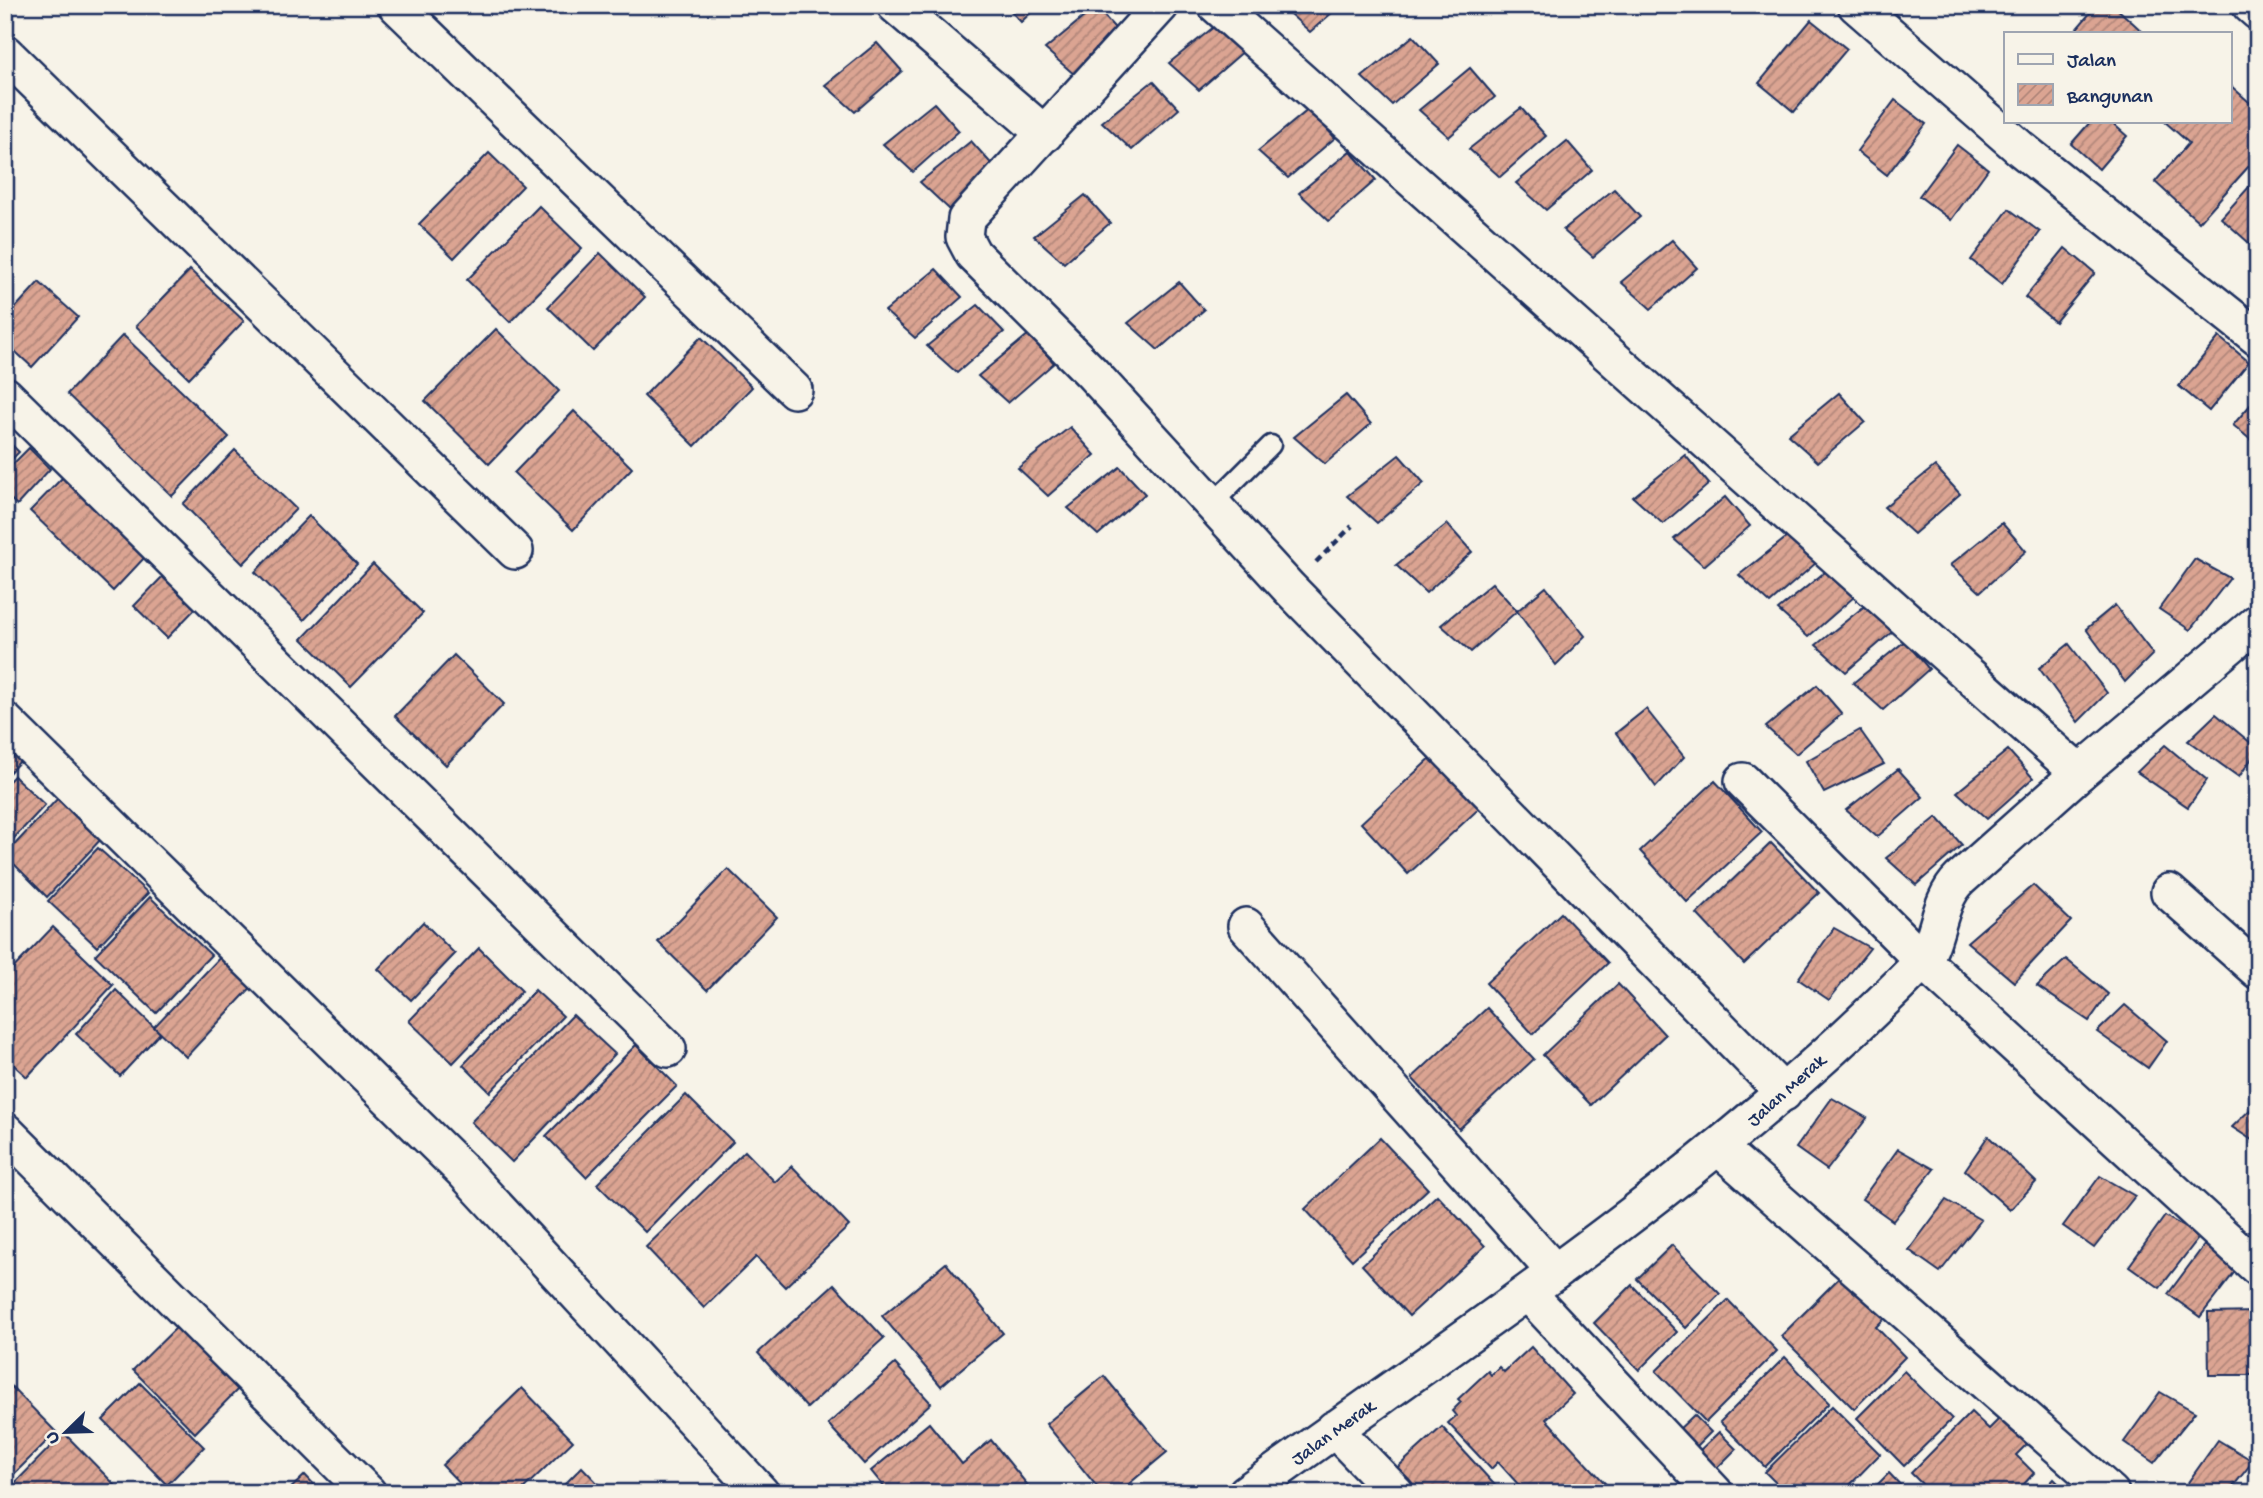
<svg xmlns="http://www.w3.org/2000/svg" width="2263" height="1498" font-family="'Gochi Hand',sans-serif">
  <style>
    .building { fill: url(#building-hatch); stroke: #1b2f5e; stroke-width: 2 }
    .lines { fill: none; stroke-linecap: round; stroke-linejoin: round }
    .service-casing { stroke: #1b2f5e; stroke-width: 23 }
    .minor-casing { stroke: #1b2f5e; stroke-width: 40 }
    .path { stroke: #1b2f5e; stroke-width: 4.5; stroke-dasharray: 7 5; stroke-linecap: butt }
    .service { stroke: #f7f3e8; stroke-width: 18 }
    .minor { stroke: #f7f3e8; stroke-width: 35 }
    .labels { text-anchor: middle; stroke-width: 7; stroke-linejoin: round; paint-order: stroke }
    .street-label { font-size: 19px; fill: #1b2f5e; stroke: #f7f3e8 }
  </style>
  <defs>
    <pattern id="building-hatch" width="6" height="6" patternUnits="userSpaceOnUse" patternTransform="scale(1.75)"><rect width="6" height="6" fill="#dba492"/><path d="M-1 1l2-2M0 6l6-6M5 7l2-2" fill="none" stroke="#b1867a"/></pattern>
  </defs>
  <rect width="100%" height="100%" fill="#f7f3e8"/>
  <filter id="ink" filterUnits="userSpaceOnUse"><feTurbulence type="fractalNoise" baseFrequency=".0143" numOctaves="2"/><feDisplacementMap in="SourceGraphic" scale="14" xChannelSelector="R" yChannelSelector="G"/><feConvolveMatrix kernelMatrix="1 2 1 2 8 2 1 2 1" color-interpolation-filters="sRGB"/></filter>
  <g filter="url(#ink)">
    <g class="building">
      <polygon points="1005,5 1039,5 1021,22"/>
      <polygon points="1280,5 1341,5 1310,32"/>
      <polygon points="2097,5 2113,5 2144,33 2073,33"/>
      <polygon points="1096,7 1122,36 1076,76 1045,49"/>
      <polygon points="1811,20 1847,49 1794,112 1759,83"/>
      <polygon points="1220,22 1245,50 1199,90 1169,63"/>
      <polygon points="1413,36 1439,64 1392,105 1362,77"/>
      <polygon points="877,43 902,71 855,112 825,85"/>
      <polygon points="1470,68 1495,97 1449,137 1419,110"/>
      <polygon points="1153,81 1179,109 1132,150 1102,122"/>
      <polygon points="2230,85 2258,110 2258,156 2199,222 2155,182 2189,143 2164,121 2230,121"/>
      <polygon points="1895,100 1926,124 1887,175 1857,151"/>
      <polygon points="934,103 959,131 913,172 883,144"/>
      <polygon points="1521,108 1546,136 1500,177 1469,149"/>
      <polygon points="1309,109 1335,138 1288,178 1258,151"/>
      <polygon points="2091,121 2110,121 2127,136 2099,169 2071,144"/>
      <polygon points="971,141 996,169 950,210 920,182"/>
      <polygon points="1567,141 1592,170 1546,210 1516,183"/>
      <polygon points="1957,145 1988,169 1951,220 1919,196"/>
      <polygon points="1350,151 1376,180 1329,221 1299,193"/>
      <polygon points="489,153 523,186 454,258 419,224"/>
      <polygon points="2258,177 2258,251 2221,218"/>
      <polygon points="1614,189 1640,217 1593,257 1563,230"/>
      <polygon points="1085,195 1110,223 1064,263 1034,236"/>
      <polygon points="539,206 582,248 510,322 467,280"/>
      <polygon points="2009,209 2040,232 2002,284 1971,260"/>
      <polygon points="1672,240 1697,268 1651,309 1621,282"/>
      <polygon points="2065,248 2095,273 2055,322 2025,297"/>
      <polygon points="600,253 645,297 593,351 548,307"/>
      <polygon points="936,269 962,297 915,338 885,311"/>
      <polygon points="190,270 244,321 189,378 136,326"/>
      <polygon points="39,282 78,317 32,367 5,342 5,319"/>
      <polygon points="1179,282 1204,310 1158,350 1128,323"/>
      <polygon points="978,305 1004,332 957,373 927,346"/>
      <polygon points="496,329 559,391 489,464 425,401"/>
      <polygon points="1029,334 1054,363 1008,403 978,376"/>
      <polygon points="123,335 229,437 172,496 67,394"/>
      <polygon points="701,337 752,387 695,446 644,396"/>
      <polygon points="2219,337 2249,362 2209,411 2179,386"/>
      <polygon points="1839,393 1865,422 1818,462 1788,435"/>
      <polygon points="1346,395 1371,424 1325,464 1294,437"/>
      <polygon points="2258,396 2258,446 2233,425"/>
      <polygon points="574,411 632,468 573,530 514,473"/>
      <polygon points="1070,427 1095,455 1048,496 1018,468"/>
      <polygon points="5,438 19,452 5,466"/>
      <polygon points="29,448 50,469 17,505 5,494 5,472"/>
      <polygon points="235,450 296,509 243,564 183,504"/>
      <polygon points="1399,455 1424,483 1377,523 1347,496"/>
      <polygon points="1685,455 1709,484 1663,524 1633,497"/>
      <polygon points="1935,466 1960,494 1914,534 1884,507"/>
      <polygon points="1120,467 1145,494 1098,535 1068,508"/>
      <polygon points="64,476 146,556 113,591 30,511"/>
      <polygon points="1725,497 1750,526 1704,566 1674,539"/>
      <polygon points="309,516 357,564 304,620 255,572"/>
      <polygon points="2002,523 2026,551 1980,592 1950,565"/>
      <polygon points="1447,524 1472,552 1426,593 1396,565"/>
      <polygon points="1791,534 1816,563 1770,603 1739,575"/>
      <polygon points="2195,559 2230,578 2190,630 2159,609"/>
      <polygon points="373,564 423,613 351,687 302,639"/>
      <polygon points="1830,568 1854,597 1808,637 1778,610"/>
      <polygon points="164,575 197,607 167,638 134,606"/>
      <polygon points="1492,583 1517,611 1471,652 1441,625"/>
      <polygon points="1546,587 1585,636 1556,665 1517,611"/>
      <polygon points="1867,604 1892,632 1846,672 1816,645"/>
      <polygon points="2115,605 2153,654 2125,682 2086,629"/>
      <polygon points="1905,641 1929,669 1883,710 1853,683"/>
      <polygon points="2069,644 2107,693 2078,722 2039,668"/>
      <polygon points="454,655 504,704 446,765 395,716"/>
      <polygon points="1817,685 1842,714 1796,754 1766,727"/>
      <polygon points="1646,709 1684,757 1656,787 1616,733"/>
      <polygon points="2216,714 2258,749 2239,777 2188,741"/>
      <polygon points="1860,730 1884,764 1824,793 1806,761"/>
      <polygon points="5,737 25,756 5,777"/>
      <polygon points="2165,745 2207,780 2188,807 2137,772"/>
      <polygon points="2008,750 2033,778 1987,819 1957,792"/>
      <polygon points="1436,753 1484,804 1408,874 1361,823"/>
      <polygon points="1898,769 1923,797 1877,837 1846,810"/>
      <polygon points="14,776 45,805 5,848 5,785"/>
      <polygon points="1715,781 1762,832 1687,902 1640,851"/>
      <polygon points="59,797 102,838 47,897 5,855"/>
      <polygon points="1937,817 1962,845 1916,885 1886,858"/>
      <polygon points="1771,843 1819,893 1744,964 1697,914"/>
      <polygon points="98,848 148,893 97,947 48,901"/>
      <polygon points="728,869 777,917 707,990 658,942"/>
      <polygon points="2033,885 2071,921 2014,982 1967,942"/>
      <polygon points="150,897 211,955 156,1013 95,955"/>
      <polygon points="1561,913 1608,963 1533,1034 1486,983"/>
      <polygon points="423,922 455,954 411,1000 378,969"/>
      <polygon points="53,927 113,985 27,1077 5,1057 5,977"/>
      <polygon points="1834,928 1870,948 1829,1000 1798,979"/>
      <polygon points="479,948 522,991 453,1063 409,1021"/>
      <polygon points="227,950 259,979 186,1057 154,1027"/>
      <polygon points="2066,959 2108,994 2089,1021 2037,986"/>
      <polygon points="1618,984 1665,1035 1591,1105 1543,1055"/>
      <polygon points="116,990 160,1033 120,1076 76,1034"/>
      <polygon points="535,990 563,1016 490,1092 463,1065"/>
      <polygon points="2125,1005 2167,1041 2148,1068 2097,1032"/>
      <polygon points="1487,1008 1534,1059 1459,1129 1412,1078"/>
      <polygon points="573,1015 615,1054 512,1162 471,1122"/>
      <polygon points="636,1045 677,1086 586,1177 546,1136"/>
      <polygon points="686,1095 733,1142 645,1232 597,1184"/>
      <polygon points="1832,1098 1867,1118 1827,1170 1796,1148"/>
      <polygon points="2258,1102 2258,1144 2232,1127"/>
      <polygon points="1988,1136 2036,1182 2010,1210 1965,1170"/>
      <polygon points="1380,1138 1428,1189 1352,1260 1305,1209"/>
      <polygon points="1898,1149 1934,1169 1893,1221 1862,1199"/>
      <polygon points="745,1151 775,1182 792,1166 849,1226 785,1287 756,1257 704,1308 646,1247"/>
      <polygon points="2100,1176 2135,1196 2094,1248 2063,1226"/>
      <polygon points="1437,1195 1485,1246 1409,1316 1362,1265"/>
      <polygon points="1946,1200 1981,1220 1940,1272 1909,1250"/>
      <polygon points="2165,1216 2200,1236 2160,1288 2129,1266"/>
      <polygon points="2205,1244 2240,1265 2200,1317 2168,1294"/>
      <polygon points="1672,1245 1720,1294 1686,1328 1637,1279"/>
      <polygon points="946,1263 1003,1333 941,1386 882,1316"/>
      <polygon points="1844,1273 1887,1316 1876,1327 1905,1357 1854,1409 1781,1336"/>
      <polygon points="834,1284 884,1338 807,1408 758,1353"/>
      <polygon points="1632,1285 1677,1332 1639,1370 1594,1323"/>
      <polygon points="1728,1300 1777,1351 1706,1422 1656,1371"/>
      <polygon points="2258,1312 2258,1375 2209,1375 2208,1313"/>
      <polygon points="184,1320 245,1382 195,1433 133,1370"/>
      <polygon points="1531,1347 1573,1394 1546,1419 1614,1493 1526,1493 1498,1462 1491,1469 1448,1423 1456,1416 1452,1411 1461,1402 1458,1399 1488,1371 1491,1375 1499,1367 1504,1372"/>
      <polygon points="1785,1357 1829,1403 1765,1467 1720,1422"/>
      <polygon points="895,1364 931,1403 864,1464 828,1424"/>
      <polygon points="1904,1371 1952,1419 1904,1466 1857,1418"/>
      <polygon points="1104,1376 1167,1452 1118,1493 1102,1493 1046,1424"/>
      <polygon points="5,1380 56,1432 5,1483"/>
      <polygon points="140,1383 204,1447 167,1485 103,1420"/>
      <polygon points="522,1388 573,1441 519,1493 469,1493 442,1465"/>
      <polygon points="2160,1392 2195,1412 2154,1463 2124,1442"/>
      <polygon points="1832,1406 1880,1454 1842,1493 1786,1493 1765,1472"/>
      <polygon points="1971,1412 1989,1429 2001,1417 2028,1443 2016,1455 2034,1473 2016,1493 1931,1493 1911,1473"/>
      <polygon points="1694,1415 1711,1432 1693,1450 1676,1432"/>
      <polygon points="929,1423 962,1464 991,1440 1034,1493 889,1493 871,1471"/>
      <polygon points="1442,1427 1502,1493 1409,1493 1391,1473"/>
      <polygon points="1719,1432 1736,1449 1714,1471 1697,1453"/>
      <polygon points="64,1433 116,1486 109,1493 5,1493"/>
      <polygon points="2218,1440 2253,1461 2228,1493 2184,1493 2182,1491"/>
      <polygon points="582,1467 607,1493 556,1493"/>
      <polygon points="1889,1473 1908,1493 1869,1493"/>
      <polygon points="305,1475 322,1493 286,1493"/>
      <polygon points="2054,1479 2068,1493 2041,1493"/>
    </g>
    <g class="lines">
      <defs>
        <polyline id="service" points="1213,503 1271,445"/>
        <g id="minor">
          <polyline points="396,5 794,390"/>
          <polyline points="895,5 1045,134"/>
          <polyline points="1161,5 966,219 964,237 973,254 1091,372 1289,588 1784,1093"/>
          <polyline points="1216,5 2079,773"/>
          <polyline points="1856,5 2021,149 2258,338"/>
          <polyline points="2250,5 2258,12"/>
          <polyline points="5,53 515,551"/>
          <polyline points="5,395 668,1049"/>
          <polyline points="5,721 464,1172 761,1493"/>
          <polyline points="1743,781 1923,961 2258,1268"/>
          <polyline points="2169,892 2258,971"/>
          <polyline points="1246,926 1555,1272"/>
          <polyline points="5,1131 368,1493"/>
          <polyline points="1718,1147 2111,1493"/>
          <polyline points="1528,1293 1715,1493"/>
          <polyline points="1334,1429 1396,1493"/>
          <path d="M 1246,1493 C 1477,1326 1720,1169 1920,964 C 1939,944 1936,902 1960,879 L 2079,773 L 2258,622"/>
        </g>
      </defs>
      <use href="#service" class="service-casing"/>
      <use href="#minor" class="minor-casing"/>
      <polyline class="path" points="1316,562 1352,526"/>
      <use href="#service" class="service"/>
      <use href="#minor" class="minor"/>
    </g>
  </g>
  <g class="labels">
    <g class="street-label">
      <text transform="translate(1785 1089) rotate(-42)" y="7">Jalan Merak</text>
      <text transform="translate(1332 1431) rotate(-36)" y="7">Jalan Merak</text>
    </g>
  </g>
  <rect width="2263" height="1498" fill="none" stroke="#f7f3e8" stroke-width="28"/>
  <rect x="14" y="14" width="2235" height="1470" fill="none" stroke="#1b2f5e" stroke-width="2.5" filter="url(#ink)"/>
  <rect x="2004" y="32" width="228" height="91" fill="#f7f3e8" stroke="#9fa5b1" stroke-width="2"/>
  <rect x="2018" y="54" width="35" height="10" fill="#f7f3e8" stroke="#9fa5b1" stroke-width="2"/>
  <text x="2067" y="66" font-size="21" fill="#1b2f5e">Jalan</text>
  <rect x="2018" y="84" width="35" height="21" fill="url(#building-hatch)" stroke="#9fa5b1" stroke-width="2"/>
  <text x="2067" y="102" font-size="21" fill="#1b2f5e">Bangunan</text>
  <g transform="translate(66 1432) rotate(247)" stroke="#f7f3e8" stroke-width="5" paint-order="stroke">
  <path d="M0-5L12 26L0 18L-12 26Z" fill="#1b2f5e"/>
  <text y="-10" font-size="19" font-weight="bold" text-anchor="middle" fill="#1b2f5e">U</text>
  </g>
</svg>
